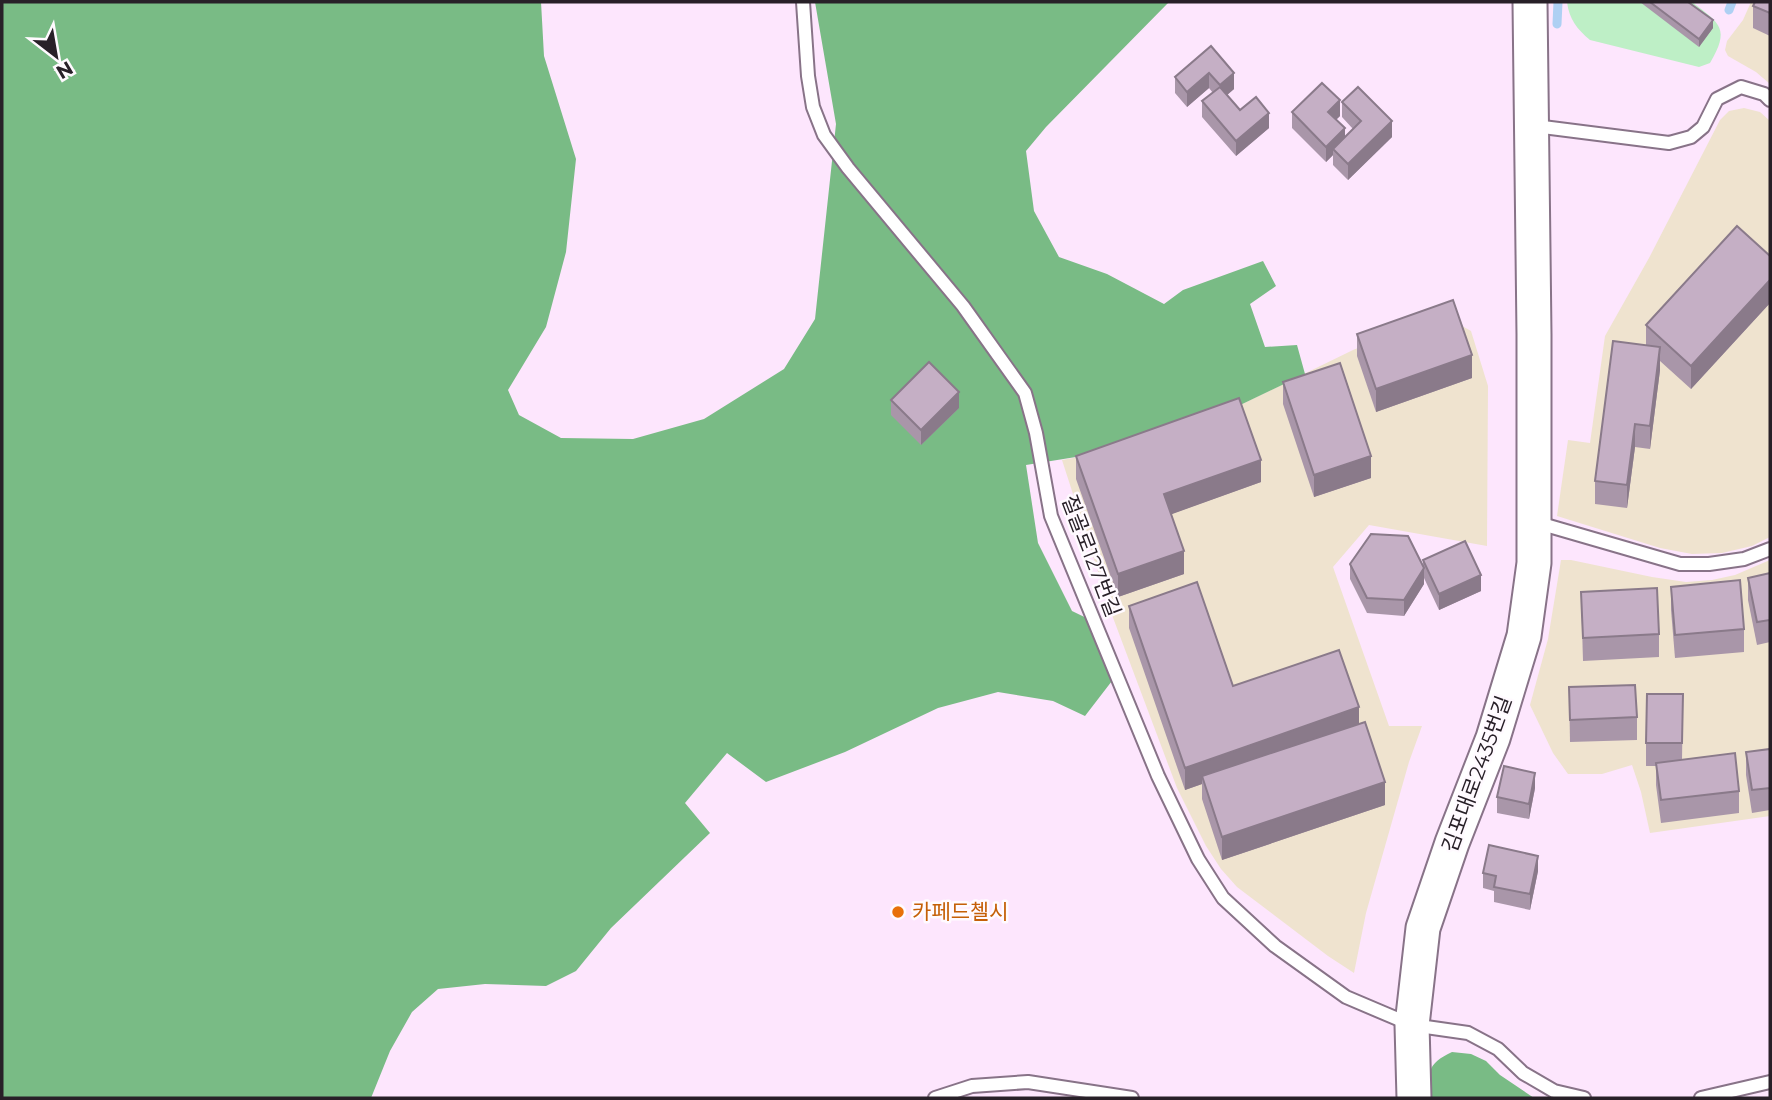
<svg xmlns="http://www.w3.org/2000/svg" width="1772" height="1100" font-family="Montserrat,'Noto Sans KR',sans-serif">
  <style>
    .industrial { fill: #efe3cf }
    .green { fill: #beefc6 }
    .forest { fill: #79bb85 }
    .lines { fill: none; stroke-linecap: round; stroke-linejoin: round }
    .stream { stroke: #aed0f3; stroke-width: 9 }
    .lane-casing { stroke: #887388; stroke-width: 16 }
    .secondary-casing { stroke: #887388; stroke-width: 37 }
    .lane { stroke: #fff; stroke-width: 12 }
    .secondary { stroke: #fff; stroke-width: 33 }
    .wall { fill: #a996a9 }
    .shaded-wall { fill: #8a7a8a }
    .building { fill: #c5afc5; stroke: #8a7a8a; stroke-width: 2 }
    .food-dot { fill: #e8710a; stroke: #fffaff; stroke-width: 2.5 }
    .labels { text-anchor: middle; stroke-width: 5; stroke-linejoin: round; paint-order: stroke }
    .street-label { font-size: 21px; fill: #282028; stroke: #fffaff }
    .food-label { font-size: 21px; fill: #c56008; stroke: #fffaff; text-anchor: start }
  </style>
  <rect width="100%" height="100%" fill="#fde6fd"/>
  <g class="industrial">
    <polygon points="1751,2 1770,2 1770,84 1756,72 1728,56 1725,50 1727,41 1743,20"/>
    <polygon points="1744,108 1760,112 1770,121 1770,537 1752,546 1722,553 1692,554 1660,548 1557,516 1568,440 1590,443 1605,336 1649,258 1720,120 1729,111"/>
    <polygon points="1441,314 1471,331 1488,386 1487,546 1369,525 1333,567 1389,726 1422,726 1409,762 1366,913 1354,973 1328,956 1237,887 1221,869 1206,846 1177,788 1112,615 1062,460 1107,452 1234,408 1353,350"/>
    <polygon points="1561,560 1571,560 1652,577 1686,582 1712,580 1735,575 1770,560 1770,816 1650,833 1641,792 1632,765 1602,774 1568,774 1553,753 1530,705 1548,639"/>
  </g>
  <path class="green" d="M 1567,2 L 1692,2 C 1721,24 1730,29 1710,63 L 1699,67 L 1590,40 C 1577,29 1569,19 1567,2 Z"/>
  <g class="forest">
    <polygon points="2,2 541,2 544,56 576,159 566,252 546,327 508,390 519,415 561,438 633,439 704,419 784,369 815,319 836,124 815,2 1169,2 1046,127 1026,151 1034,211 1059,257 1107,274 1164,304 1183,290 1263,261 1276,286 1250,304 1265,347 1297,345 1305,374 1234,408 1107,452 1026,465 1038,543 1072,611 1101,625 1115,677 1085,716 1053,701 998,692 938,708 845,752 766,782 727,753 685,803 710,833 611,928 576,971 546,986 485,984 438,989 412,1012 390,1051 371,1098 2,1098"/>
    <path d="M 1452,1052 L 1471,1054 L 1486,1061 L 1500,1075 L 1534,1098 L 1427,1098 C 1429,1073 1426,1064 1452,1052 Z"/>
  </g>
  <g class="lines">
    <g class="stream">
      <polyline points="1729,10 1732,2"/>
      <polyline points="1557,24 1558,2"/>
    </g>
    <defs>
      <g id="lane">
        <polyline points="803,2 808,76 813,107 824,135 848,168 963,306 1025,393 1036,433 1051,516 1158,776 1198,859 1223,898 1275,946 1346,997 1412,1025 1468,1033 1498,1049 1523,1073 1554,1091 1584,1098"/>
        <polyline points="1535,126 1669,143 1691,137 1703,127 1717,99 1741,87 1764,94 1770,100"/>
        <polyline points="1535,522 1680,564 1709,564 1744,559 1770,549"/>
        <polyline points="935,1098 972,1086 1028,1082 1132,1098"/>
        <polyline points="1701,1098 1770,1082"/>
      </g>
      <polyline id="secondary" points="1414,1098 1412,1025 1423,928 1452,843 1493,738 1524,636 1534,563 1534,334 1530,2"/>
    </defs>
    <use href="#lane" class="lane-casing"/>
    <use href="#secondary" class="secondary-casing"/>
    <use href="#lane" class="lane"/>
    <use href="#secondary" class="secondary"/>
  </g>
  <g class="wall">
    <polygon points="1640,2 1688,2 1713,28 1699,47"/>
    <polygon points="1770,2 1770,36 1753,28 1753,6"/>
    <polygon points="1211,46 1234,89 1227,95 1240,110 1269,128 1236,156 1202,117 1202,101 1213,93 1209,88 1187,107 1175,93 1175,77"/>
    <polygon points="1342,102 1392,137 1348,180 1333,165 1333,155 1326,162 1292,128 1292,112 1340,116 1336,120 1345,137 1353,129 1342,117"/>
    <polygon points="1770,256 1770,303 1691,389 1660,361 1660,370 1650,449 1635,447 1627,508 1595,504 1595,481 1646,345 1646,325"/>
    <polygon points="1357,334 1472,378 1376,412 1357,356"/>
    <polygon points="1283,382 1371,478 1314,497 1283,404"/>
    <polygon points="891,400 959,408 921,445 891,415"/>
    <polygon points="1076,456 1261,482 1171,514 1184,574 1118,597 1076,479"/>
    <polygon points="1423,560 1481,591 1439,610 1424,578 1424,584 1404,616 1367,613 1350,579 1350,564 1423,566"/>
    <polygon points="1770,573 1770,642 1757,645 1748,600 1748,578"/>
    <polygon points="1671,587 1744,629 1744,652 1675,658 1671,610"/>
    <polygon points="1581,592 1659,634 1659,657 1583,661"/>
    <polygon points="1129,606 1233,686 1359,724 1385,805 1222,860 1202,799 1202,784 1185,790 1129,628"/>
    <polygon points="1569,687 1637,717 1637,740 1570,742"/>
    <polygon points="1683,694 1682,760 1739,791 1739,813 1661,823 1656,785 1656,766 1646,766 1646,743"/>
    <polygon points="1770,749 1770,810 1752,813 1746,775 1746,752"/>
    <polygon points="1535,788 1529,819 1497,813 1497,797"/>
    <polygon points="1538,871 1530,910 1494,902 1494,891 1483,888 1483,873"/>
  </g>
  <g class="shaded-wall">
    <polygon points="1713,20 1713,28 1699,47 1699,39"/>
    <polygon points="1209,73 1209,88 1187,107 1187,92"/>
    <polygon points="1234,73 1234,89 1220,101 1220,85"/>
    <polygon points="1340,100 1340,116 1328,127 1328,112"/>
    <polygon points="1269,113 1269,128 1236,156 1236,141"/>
    <polygon points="1392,121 1392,137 1348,180 1348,164"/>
    <polygon points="1345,128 1345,144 1333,149 1333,155 1326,162 1326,147"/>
    <polygon points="1770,280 1770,303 1691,389 1691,366"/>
    <polygon points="1660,347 1660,370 1650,449 1650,426"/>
    <polygon points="1472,355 1472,378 1376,412 1376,389"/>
    <polygon points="959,392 959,408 921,445 921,430"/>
    <polygon points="1635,424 1635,447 1627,508 1627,485"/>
    <polygon points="1371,456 1371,478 1314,497 1314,475"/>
    <polygon points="1261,460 1261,482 1164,517 1164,494"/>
    <polygon points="1184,551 1184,574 1118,597 1118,574"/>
    <polygon points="1424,568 1424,584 1404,616 1404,600"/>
    <polygon points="1481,575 1481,591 1439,610 1439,594"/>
    <polygon points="1359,707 1359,730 1202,776 1202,784 1185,790 1185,768"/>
    <polygon points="1535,773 1535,788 1529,819 1529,804"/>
    <polygon points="1385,782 1385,805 1222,860 1222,837"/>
    <polygon points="1538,856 1538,871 1530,910 1530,894"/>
  </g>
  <g class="building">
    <polygon points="1650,2 1688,2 1713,20 1699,39"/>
    <polygon points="1755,2 1770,2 1770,13 1753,6"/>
    <polygon points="1211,46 1234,73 1220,85 1209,73 1187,92 1175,77"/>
    <polygon points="1322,83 1340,100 1328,112 1345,128 1326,147 1292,112"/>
    <polygon points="1220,87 1240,110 1256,97 1269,113 1236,141 1202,101"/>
    <polygon points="1358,87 1392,121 1348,164 1333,149 1361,121 1342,102"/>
    <polygon points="1737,226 1770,256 1770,280 1691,366 1646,325"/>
    <polygon points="1453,300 1472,355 1376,389 1357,334"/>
    <polygon points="1613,341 1660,347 1650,426 1635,424 1627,485 1595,481"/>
    <polygon points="929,362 959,392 921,430 891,400"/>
    <polygon points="1340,363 1371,456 1314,475 1283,382"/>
    <polygon points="1239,398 1261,460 1164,494 1184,551 1118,574 1076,456"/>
    <polygon points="1371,534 1408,536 1424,568 1404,600 1367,598 1350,564"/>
    <polygon points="1465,541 1481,575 1439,594 1423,560"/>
    <polygon points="1770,573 1770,620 1757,622 1748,578"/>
    <polygon points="1740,580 1744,629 1675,635 1671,587"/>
    <polygon points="1197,582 1233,686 1339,650 1359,707 1185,768 1129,606"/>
    <polygon points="1657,588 1659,634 1583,638 1581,592"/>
    <polygon points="1635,685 1637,717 1570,720 1569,687"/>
    <polygon points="1647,694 1683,694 1682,743 1646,743"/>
    <polygon points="1365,722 1385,782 1222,837 1202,776"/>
    <polygon points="1770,749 1770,788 1752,790 1746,752"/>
    <polygon points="1735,753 1739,791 1661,800 1656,763"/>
    <polygon points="1504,766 1535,773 1529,804 1497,797"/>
    <polygon points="1489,845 1538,856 1530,894 1494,887 1496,876 1483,873"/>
  </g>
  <circle class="food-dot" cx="898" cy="912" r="7"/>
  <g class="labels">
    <g class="street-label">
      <text transform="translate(1091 556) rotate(69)" y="7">절골로127번길</text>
      <text transform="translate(1477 774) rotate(-70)" y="7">김포대로2435번길</text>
    </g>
    <g class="food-label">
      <text x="912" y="919">카페드첼시</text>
    </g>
  </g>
  <rect width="1772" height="1100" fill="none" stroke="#282028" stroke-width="7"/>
  <g transform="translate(56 56) rotate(149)" stroke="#fffaff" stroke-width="5" paint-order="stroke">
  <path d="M0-5L12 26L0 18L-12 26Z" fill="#282028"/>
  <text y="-10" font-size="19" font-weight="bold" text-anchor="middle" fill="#282028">N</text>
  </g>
</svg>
